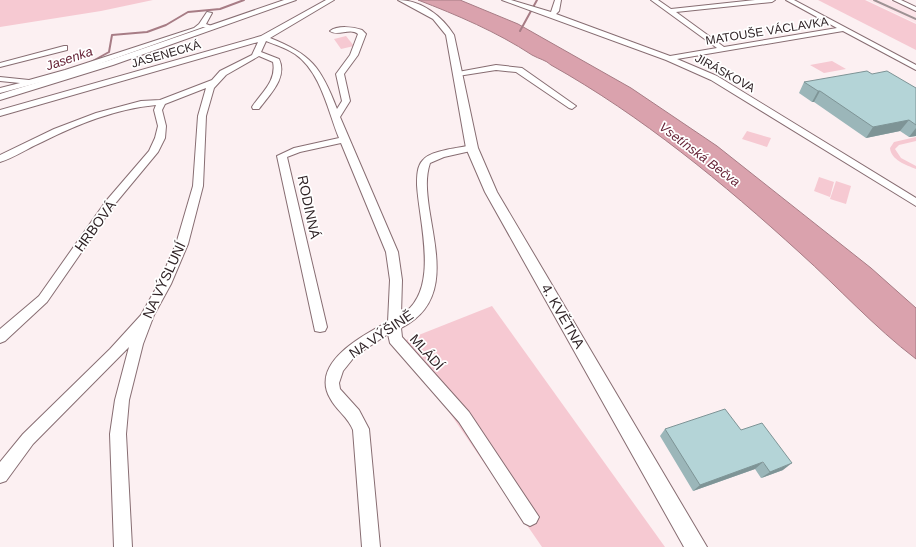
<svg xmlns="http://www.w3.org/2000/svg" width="916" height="547" font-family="Arial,sans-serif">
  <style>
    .built { fill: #fce4e9 }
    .green { fill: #f6c9d2 }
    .water { fill: #daa2ad; stroke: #a77c85 }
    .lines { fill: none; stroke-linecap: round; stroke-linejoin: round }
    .stream { stroke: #a77c85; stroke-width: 2 }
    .minor-casing { stroke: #876d72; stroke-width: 2 }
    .tertiary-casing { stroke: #876d72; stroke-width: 2 }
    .minor { fill: #fff; fill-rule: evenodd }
    .tertiary { fill: #fff; fill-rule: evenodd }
    .rail { stroke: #9e9294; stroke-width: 2 }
    .wall { fill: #9bb6b9 }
    .shaded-wall { fill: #7e9496 }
    .building { fill: #b4d4d7; stroke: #7e9496 }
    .labels { text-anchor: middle; stroke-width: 3.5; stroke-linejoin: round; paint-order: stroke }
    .far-street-label { font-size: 12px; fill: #312528; stroke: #fff }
    .far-water-label { font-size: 13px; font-style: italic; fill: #652135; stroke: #fff }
    .street-label { font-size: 14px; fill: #312528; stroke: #fff }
  </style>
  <rect width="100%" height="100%" fill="#fcf0f2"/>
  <polygon class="built" points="868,0 889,0 916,12 916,23"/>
  <g class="green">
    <polygon points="0,0 153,0 101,11 0,27"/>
    <polygon points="818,0 865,0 916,24 916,50"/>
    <polygon points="346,36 354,46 341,49 334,39"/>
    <polygon points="832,61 846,69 824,73 810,65"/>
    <polygon points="747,131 771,138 767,147 742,139"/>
    <path d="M 916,137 L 916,141 L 899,145 L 895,149 L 901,158 L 916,166 L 916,169 C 906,165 891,160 890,148 L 894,142 Z"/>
    <polygon points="819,177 834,182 830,197 814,191"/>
    <polygon points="836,181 851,186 846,204 830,199"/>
    <polygon points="492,306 665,547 542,547 401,342"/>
  </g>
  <path class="water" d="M 418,0 L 460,0 L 518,24 L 631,88 L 717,146 L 871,268 L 916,308 L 916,359 C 874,327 839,288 800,253 C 723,183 642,116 551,65 C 546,60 539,59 532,55 C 497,32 457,15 418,0 Z"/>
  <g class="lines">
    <g class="stream">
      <polyline points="520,31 537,0"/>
      <polyline points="91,62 109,52 112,35 147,32 166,25 188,12 220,9 244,0"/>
    </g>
    <defs>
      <g id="minor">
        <path d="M 326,0 L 334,0 L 270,38 C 311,54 321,67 337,109 L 342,101 L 336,74 L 350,55 L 358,34 C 350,27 338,37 330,31 C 338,25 353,27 362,30 L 366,34 L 358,55 L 344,74 L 350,101 L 340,117 L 398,252 L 402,280 L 401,315 C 441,291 419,223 417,185 C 417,176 417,166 423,160 C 431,150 460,148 472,145 L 477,148 L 475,150 L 444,157 L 430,163 C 425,178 427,193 429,208 C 436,253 451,303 401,328 L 402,337 L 469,412 L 539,517 L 536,523 L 530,526 L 524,523 L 459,422 L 390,343 L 388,334 L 355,356 L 343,371 L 339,383 L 340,389 L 359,410 L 369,429 L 380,547 L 362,547 L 353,430 C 348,417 336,410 330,398 C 310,363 363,335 388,322 L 390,280 L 386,252 L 341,143 L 300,152 L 287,157 L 327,327 L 325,331 L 320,332 L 315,331 L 277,156 L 294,148 L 339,138 C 328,111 321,72 295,54 C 286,48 276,45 266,41 L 261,52 L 279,59 C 288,78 269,95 259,109 L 253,109 L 252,107 C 261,93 277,81 273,62 L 259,56 L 226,75 L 214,88 L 206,116 L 203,186 L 188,244 L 171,284 L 154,315 L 143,344 L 129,400 L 126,434 L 132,547 L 114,547 L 110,434 L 115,400 L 129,347 L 33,444 L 6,481 L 0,483 L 0,462 L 23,434 L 110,349 L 141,315 L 159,283 L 176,244 L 193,186 L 198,116 L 206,88 L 165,104 L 162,110 L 166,126 L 165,138 L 158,152 L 114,205 L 47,302 L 5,341 L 0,343 L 0,329 L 39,296 L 106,201 L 149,151 L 155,138 L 158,126 L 154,110 L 156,105 C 115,109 78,124 42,142 C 28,148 14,158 0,162 L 0,155 L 54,129 L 96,113 L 141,101 L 160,100 L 212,80 L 220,71 L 252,55 L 258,42 L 0,116 L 0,110 L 261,36 Z"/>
        <polygon points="502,0 511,0 551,12 555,0 561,0 559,11 556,14 670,56 717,48 651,0 658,0 671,9 755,0 775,0 772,2 676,12 724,47 837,28 786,0 794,0 916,65 916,70 843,31 677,59 717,76 916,198 916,206 711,80 666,60"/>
        <polygon points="893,0 901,0 916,7 916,11"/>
        <polygon points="207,12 212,13 206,24 214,27 214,29 203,27 71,74 0,93 0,88 20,83 0,81 0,77 29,80 65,70 194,28 199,24"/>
        <polygon points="64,46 67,46 67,50 0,67 0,63"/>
        <polygon points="496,65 522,68 576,106 572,109 569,108 516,72 496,70 458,76 454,74 458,72"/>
      </g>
      <g id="tertiary">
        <polygon points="284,0 296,0 113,65 0,100 0,94 107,61"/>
        <path d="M 398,0 C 421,0 442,16 454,35 L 478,148 L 497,192 L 707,547 L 684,547 L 485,192 L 466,148 L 446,35 L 433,19 Z"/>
      </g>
    </defs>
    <use href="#minor" class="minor-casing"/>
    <use href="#tertiary" class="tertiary-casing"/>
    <use href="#minor" class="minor"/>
    <use href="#tertiary" class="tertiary"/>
    <polyline class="rail" points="874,0 916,19"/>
  </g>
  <g class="wall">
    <polygon points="872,74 916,88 916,136 909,137 900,131 866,138 814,102 812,102 799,93 804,82"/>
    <polygon points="665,429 783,470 761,478 755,469 693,491 660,436"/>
  </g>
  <g class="shaded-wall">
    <polygon points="818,91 820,91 814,102 812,102"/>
    <polygon points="909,120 900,131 866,138 873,127"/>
    <polygon points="916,128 916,136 909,137"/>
    <polygon points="763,462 755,469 693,491 700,485"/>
    <polygon points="792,463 783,470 761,478 770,472"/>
  </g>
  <g class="building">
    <polygon points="867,71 872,74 887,71 916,88 916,125 909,120 873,127 820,91 818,91 804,82"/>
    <polygon points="725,409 741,430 762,423 792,463 770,472 763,462 700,485 665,429"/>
  </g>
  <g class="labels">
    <g class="far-street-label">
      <text transform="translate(767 31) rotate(-9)" y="4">MATOUŠE VÁCLAVKA</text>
      <text transform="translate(166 54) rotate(-16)" y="4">JASENECKÁ</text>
      <text transform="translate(725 73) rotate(29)" y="4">JIRÁSKOVA</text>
    </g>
    <g class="far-water-label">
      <text transform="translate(69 58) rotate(-19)" y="5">Jasenka</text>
      <text transform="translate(700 154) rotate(37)" y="5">Vsetínská Bečva</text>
    </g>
    <g class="street-label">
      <text transform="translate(309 207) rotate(78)" y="5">RODINNÁ</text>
      <text transform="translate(95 226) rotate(-54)" y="5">HRBOVÁ</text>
      <text transform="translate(164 280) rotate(-65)" y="5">NA VÝSLUNÍ</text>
      <text transform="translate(563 316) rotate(60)" y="5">4. KVĚTNA</text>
      <text transform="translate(381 334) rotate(-34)" y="5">NA VÝŠINĚ</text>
      <text transform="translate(427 352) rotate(48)" y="5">MLÁDÍ</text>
    </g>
  </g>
</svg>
